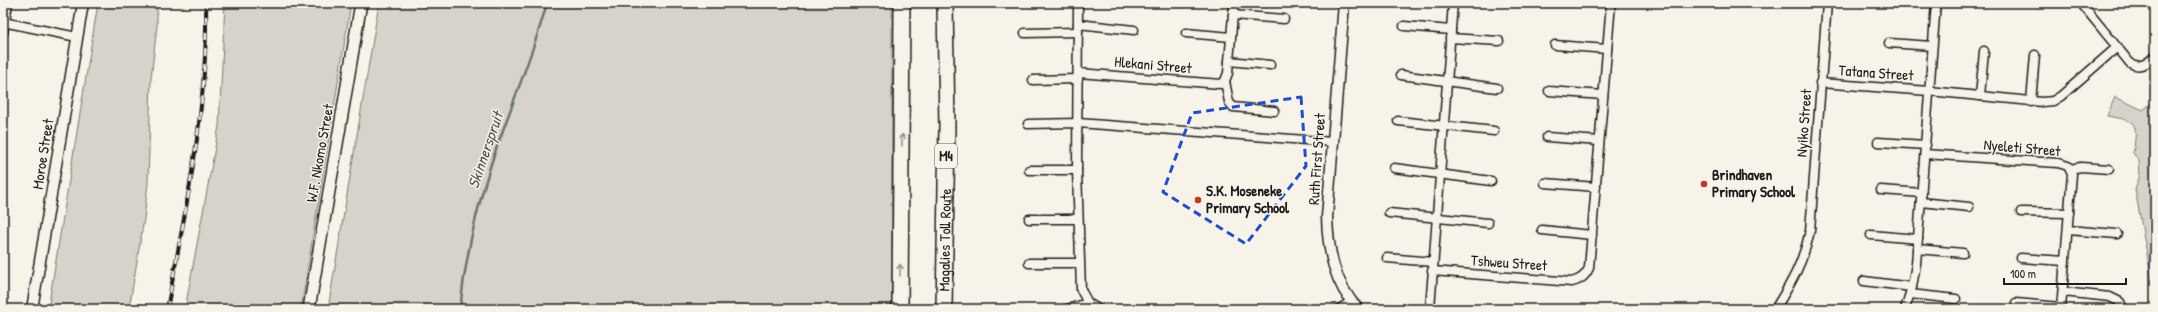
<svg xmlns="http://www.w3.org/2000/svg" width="2158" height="312" font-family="'Patrick Hand',sans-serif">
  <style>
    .green { fill: #d7d3cb; stroke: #7a7874 }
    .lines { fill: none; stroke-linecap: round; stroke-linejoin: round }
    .stream { stroke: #72716c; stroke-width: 2.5 }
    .minor-casing { stroke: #1c1c1c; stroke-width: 11 }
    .tertiary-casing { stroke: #1c1c1c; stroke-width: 13 }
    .secondary-casing { stroke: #1c1c1c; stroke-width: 14 }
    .motorway-casing { stroke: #1c1c1c; stroke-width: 18 }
    .minor { stroke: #f7f3e8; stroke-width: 8 }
    .tertiary { stroke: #f7f3e8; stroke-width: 10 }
    .secondary { stroke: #f7f3e8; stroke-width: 11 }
    .motorway { stroke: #f7f3e8; stroke-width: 15 }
    .rail-casing { stroke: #1c1c1c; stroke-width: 4 }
    .rail { stroke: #f7f3e8; stroke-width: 2.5; stroke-dasharray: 8; stroke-linecap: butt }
    .oneway { stroke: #94928c }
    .marked { fill: none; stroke: #1d4ed8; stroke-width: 3; stroke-dasharray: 8 5; stroke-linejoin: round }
    .poi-dot { fill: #c8321e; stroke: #f7f3e8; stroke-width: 1.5 }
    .labels { text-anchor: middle; stroke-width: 3; stroke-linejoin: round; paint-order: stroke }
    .shield { fill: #f7f3e8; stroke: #5e5c59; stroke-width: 1 }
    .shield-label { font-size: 14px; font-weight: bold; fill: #1c1c1c }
    .street-label { font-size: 15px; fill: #1c1c1c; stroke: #f7f3e8 }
    .poi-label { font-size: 15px; font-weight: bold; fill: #1c1c1c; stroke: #f7f3e8; text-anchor: start }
    .water-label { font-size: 16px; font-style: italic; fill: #565452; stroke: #f7f3e8 }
  </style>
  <rect width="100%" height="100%" fill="#f7f3e8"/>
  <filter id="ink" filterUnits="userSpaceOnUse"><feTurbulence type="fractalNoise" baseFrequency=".025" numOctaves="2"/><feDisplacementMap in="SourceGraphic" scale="8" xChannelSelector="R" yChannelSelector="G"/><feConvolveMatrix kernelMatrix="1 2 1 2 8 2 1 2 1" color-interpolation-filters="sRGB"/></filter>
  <g filter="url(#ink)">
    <g class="green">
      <polygon points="98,3 157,3 157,26 151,78 148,183 144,219 129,309 48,309"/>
      <polygon points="225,3 351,3 301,309 185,309 219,126"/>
      <polygon points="379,3 892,3 892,309 328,309"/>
      <path d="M 2115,97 L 2143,110 L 2155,100 L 2155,298 L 2135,189 L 2140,175 L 2139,161 L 2133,153 C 2138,122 2138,121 2107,116 Z"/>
    </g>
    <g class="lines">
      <path class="stream" d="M 460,309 C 465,260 476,211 491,164 C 509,110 532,58 547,3"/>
      <defs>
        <g id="minor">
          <polyline points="1078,3 1077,170 1081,290 1088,303 1098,309"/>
          <path d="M 2081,3 L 2130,63 C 2140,69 2148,63 2155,56"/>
          <polyline points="1233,15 1284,19"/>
          <polyline points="3,22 77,37"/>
          <polyline points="1078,24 1134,30"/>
          <polyline points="1404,26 1451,30"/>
          <polyline points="3,33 8,3"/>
          <polyline points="1025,33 1078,32"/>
          <polyline points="1186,33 1231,37"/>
          <polyline points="1450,38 1499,41"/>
          <polyline points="1889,43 1932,46"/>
          <polyline points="1555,45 1607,49"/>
          <polyline points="1229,61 1270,65"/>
          <polyline points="1078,73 1221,84 1225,81 1228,73 1234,3"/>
          <polyline points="1401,75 1497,88"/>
          <polyline points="1033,80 1078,79"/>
          <polyline points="1225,81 1229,102 1233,107 1274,111"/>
          <polyline points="1820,83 1929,91 2042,102 2053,101 2061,96 2116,48"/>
          <polyline points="1549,91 1603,95"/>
          <polyline points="1980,96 1984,51"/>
          <polyline points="2031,102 2035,55"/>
          <polyline points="1398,121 1494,131"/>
          <polyline points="1028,124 1078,123 1333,142"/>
          <polyline points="1547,137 1599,141"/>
          <polyline points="1878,142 1926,145"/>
          <polyline points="1925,154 2058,163 2068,166 2072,174 2061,309"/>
          <polyline points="1394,168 1491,181"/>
          <polyline points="2070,169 2081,167 2109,169"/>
          <polyline points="1029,170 1077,170"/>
          <polyline points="1545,183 1596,187"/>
          <polyline points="1881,190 1922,193"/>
          <polyline points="1921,202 1969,207"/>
          <polyline points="2021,212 2069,213"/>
          <polyline points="1389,213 1488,223"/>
          <polyline points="1029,219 1078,219"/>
          <polyline points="1542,230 1592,235"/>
          <polyline points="2068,230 2117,234"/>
          <polyline points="1871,235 1918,239"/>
          <polyline points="1917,249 1963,253"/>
          <polyline points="1387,258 1433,262"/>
          <polyline points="2021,258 2065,261"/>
          <polyline points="1029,263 1079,263"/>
          <path d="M 1432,271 L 1572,282 C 1580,280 1586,276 1589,268 L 1611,3"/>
          <polyline points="1864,281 1912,287"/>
          <polyline points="2063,292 2110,297 2120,302 2123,309"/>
          <polyline points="1910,294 1956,299"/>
          <polyline points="2016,303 2061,307"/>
          <polyline points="1067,309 1088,303"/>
          <polyline points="1339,309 1351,302"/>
          <polyline points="1430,309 1453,3"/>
          <path d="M 1775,309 C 1792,282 1803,263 1810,231 L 1827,3"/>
          <polyline points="1905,309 1912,287 1916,264 1936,3"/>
        </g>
        <g id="tertiary">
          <path d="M 1344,3 L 1327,217 C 1328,250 1334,284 1358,309"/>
          <polyline points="32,309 83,3"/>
        </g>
        <polyline id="secondary" points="309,309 361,3"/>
        <g id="motorway">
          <polyline points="900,309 902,3"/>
          <path id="s1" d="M 944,309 L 947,127 L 945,3"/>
        </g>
      </defs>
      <use href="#minor" class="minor-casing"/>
      <use href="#tertiary" class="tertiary-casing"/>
      <use href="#secondary" class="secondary-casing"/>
      <use href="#motorway" class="motorway-casing"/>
      <use href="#minor" class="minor"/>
      <use href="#tertiary" class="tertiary"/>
      <use href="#secondary" class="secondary"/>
      <use href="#motorway" class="motorway"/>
      <defs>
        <path id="rail" d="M 167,309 C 186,208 208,107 206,3"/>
      </defs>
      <use href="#rail" class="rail-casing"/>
      <use href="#rail" class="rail"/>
    </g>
    <defs><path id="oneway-shaft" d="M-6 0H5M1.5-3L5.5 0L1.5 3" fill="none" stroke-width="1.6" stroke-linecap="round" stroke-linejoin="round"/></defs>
    <g class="oneway">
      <use href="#oneway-shaft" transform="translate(902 140) rotate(-89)"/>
      <use href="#oneway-shaft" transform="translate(900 270) rotate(-89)"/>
    </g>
  </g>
  <path class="marked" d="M 1301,97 L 1306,166 L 1246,244 L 1163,192 L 1192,113 Z"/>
  <g class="poi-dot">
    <circle cx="1704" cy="184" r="4"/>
    <circle cx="1198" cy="200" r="4"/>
  </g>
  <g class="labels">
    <rect class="shield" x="935" y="144" width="22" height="24" rx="3"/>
    <g class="shield-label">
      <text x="946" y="161">M4</text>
    </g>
    <g class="street-label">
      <text transform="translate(1153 65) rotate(5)" y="5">Hlekani Street</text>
      <text transform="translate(1876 73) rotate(4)" y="5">Tatana Street</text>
      <text transform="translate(1804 123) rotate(-86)" y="5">Nyiko Street</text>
      <text transform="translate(2022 148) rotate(5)" y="5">Nyeleti Street</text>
      <text transform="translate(320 153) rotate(-80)" y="5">W.F. Nkomo Street</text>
      <text transform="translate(43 154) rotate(-81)" y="5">Moroe Street</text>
      <text transform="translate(1317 159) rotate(-86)" y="5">Ruth First Street</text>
      <text dy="5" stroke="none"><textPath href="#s1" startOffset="69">Magalies Toll Route</textPath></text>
      <text transform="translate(1509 263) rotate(4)" y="5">Tshweu Street</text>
    </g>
    <g class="poi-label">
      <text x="1712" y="180">Brindhaven<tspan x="1712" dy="17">Primary School</tspan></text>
      <text x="1206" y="196">S.K. Moseneke<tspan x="1206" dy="17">Primary School</tspan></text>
    </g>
    <g class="water-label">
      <text transform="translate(485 150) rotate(-71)" y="6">Skinnerspruit</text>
    </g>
  </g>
  <rect width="2158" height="312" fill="none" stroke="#f7f3e8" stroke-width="16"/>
  <rect x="8" y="8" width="2142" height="296" fill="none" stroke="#1c1c1c" stroke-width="1.5" filter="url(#ink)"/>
  <path d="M2004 278v6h122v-6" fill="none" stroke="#1c1c1c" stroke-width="2"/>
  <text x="2010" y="278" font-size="12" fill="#1c1c1c" stroke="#f7f3e8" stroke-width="3" paint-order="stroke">100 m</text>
</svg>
